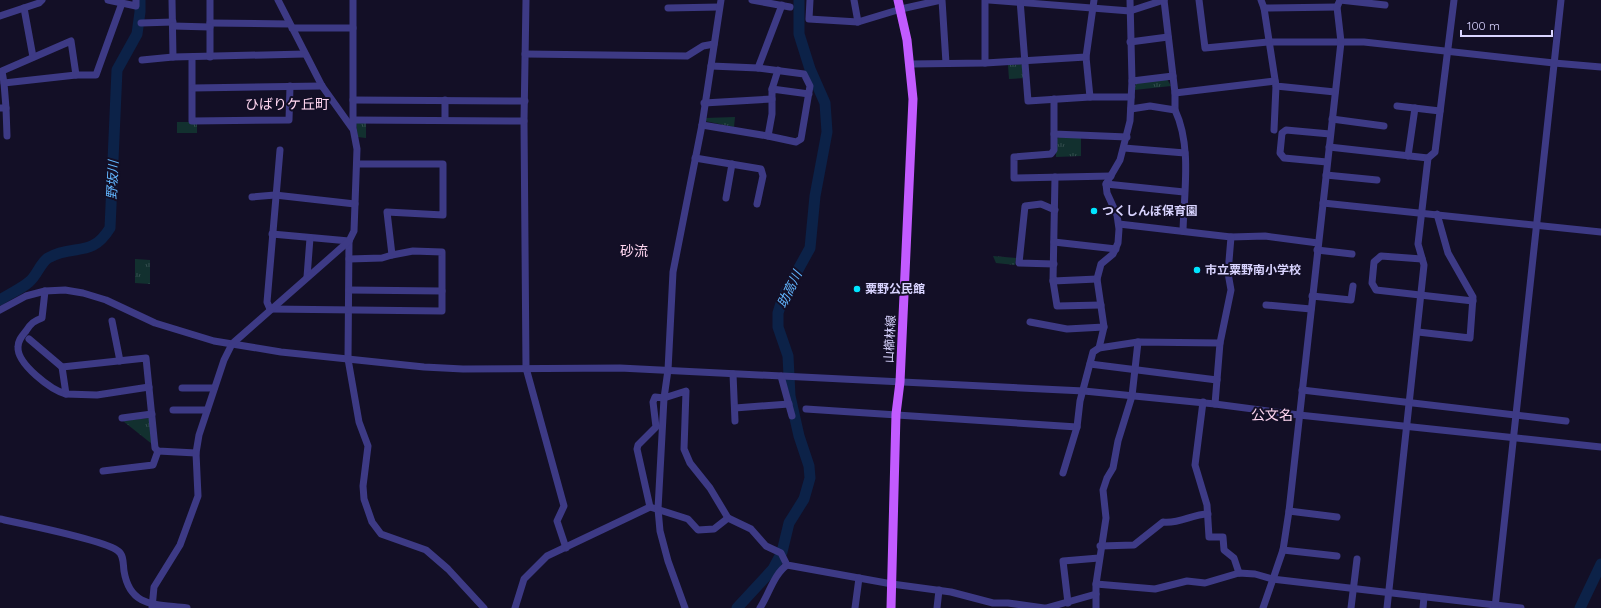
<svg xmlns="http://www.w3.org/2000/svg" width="1601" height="608" font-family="Quicksand,'Noto Sans JP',sans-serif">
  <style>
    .park { fill: url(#park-tufts) }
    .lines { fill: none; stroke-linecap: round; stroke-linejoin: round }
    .river { stroke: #0c2248; stroke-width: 11 }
    .minor { stroke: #3d3a85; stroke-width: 7 }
    .major { stroke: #c25bff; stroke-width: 9 }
    .poi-dot { fill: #00e5ff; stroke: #130f26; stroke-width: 1.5 }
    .labels { text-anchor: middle; stroke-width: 4; stroke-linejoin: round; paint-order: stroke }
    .poi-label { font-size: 12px; font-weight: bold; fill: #d9d4ff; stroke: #130f26; text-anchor: start }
    .street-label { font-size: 12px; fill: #d9d4ff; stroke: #130f26 }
    .water-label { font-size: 13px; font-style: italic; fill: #62b6ff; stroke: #130f26 }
    .quarter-label { font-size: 14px; fill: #ffd6f0; stroke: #130f26 }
  </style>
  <defs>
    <pattern id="park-tufts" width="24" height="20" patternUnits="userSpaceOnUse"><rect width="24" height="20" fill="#12302f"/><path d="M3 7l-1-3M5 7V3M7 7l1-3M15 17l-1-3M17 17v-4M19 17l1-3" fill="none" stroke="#344d4e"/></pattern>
  </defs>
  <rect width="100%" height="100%" fill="#130f26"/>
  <g class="park">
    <polygon points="1021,64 1024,69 1025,78 1009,79 1008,65"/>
    <polygon points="1167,79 1171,86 1134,90 1137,82"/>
    <polygon points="735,117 734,127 705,121 706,118"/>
    <rect x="177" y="122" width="20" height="11"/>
    <polygon points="356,123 366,123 366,138 358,137"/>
    <polygon points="1059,137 1081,138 1081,156 1056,157 1056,140"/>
    <polygon points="993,256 1016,258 1015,265 996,263"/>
    <polygon points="135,259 150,260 150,284 135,283"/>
    <polygon points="149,418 152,444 123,421"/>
  </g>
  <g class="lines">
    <g class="river">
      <path d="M 0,300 C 9,294 21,289 29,282 C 37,276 40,263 48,258 C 74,243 91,259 110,228 L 117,70 L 137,34 L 140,12 L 140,0"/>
      <polyline points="737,608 773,569 782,552 789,523 804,499 810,478 809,466 799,436 790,396 788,356 778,327 778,313 783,297 810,248 815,196 827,132 825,103 810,69 799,34 799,0"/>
      <polyline points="1580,608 1601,564"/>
    </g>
    <g class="minor">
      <polyline points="172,0 173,57"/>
      <polyline points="210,0 210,57"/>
      <polyline points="278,0 322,86 352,128"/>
      <polyline points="526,0 524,121 526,368 564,506 557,521 566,548"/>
      <polyline points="752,0 790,7"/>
      <polyline points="810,0 809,19 858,22 901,9 941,0"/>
      <polyline points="854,0 858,22"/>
      <polyline points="942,0 946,63"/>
      <polyline points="989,0 1130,11 1164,0"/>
      <polyline points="1020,0 1028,101 1090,97 1086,57 1094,0"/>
      <polyline points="1164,0 1175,93 1175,110"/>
      <polyline points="1199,0 1205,48 1268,42 1364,42 1554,63 1601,67"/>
      <polyline points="1261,0 1264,8 1276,86 1335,92"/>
      <polyline points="1340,0 1385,5"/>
      <polyline points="122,3 136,6 136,0"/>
      <polyline points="24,8 33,57"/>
      <polyline points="668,8 719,7"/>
      <polyline points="1264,8 1337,7"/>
      <polyline points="0,16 39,3 42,0"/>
      <polyline points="141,23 173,22"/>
      <polyline points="210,23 289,24"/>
      <polyline points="173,26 210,27"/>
      <polyline points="292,28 353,28"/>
      <polyline points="1130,42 1168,37"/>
      <polyline points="525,54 687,56 703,46 714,44"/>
      <polyline points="192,57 192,121 289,120 290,86"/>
      <polyline points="142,60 173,57 305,54"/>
      <polyline points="985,63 985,0"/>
      <polyline points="911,64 985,63 1086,57"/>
      <polyline points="711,66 758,68 804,74 810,86 801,139 796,142 768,136 772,114 772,89 809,94"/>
      <polyline points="758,68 782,5"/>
      <polyline points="1132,81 1173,76"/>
      <polyline points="4,83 2,71 71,41 76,75"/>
      <polyline points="193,88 322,86"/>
      <polyline points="772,89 778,70"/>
      <polyline points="1175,93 1275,81"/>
      <polyline points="1090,97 1131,97"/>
      <polyline points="1054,99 1054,134 1127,137"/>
      <polyline points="353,100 525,101"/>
      <polyline points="445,100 445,120"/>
      <polyline points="704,103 772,99"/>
      <polyline points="1397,106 1440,111"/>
      <polyline points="0,108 6,108 4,83 76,75 96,75 122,3 108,0"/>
      <polyline points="6,108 7,136"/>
      <path d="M 1131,109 L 1150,106 L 1175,110 C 1192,146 1184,192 1183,231"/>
      <polyline points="1332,119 1384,126"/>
      <polyline points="353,120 524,121"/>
      <polyline points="702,125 768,136"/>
      <polyline points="1274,130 1276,86"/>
      <polyline points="1054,134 1054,150 1051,154 1014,157 1014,178 1111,176"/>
      <polyline points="1329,147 1428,158"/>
      <polyline points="1124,148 1185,153"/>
      <polyline points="1408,156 1415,108"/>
      <polyline points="695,158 761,169 763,176 757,204"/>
      <polyline points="1327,162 1284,158 1280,153 1282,133 1286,130 1330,134"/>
      <polyline points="1326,175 1377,180"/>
      <polyline points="1055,177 1053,281 1097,279"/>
      <polyline points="1106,184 1184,192"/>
      <polyline points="252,197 275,195 355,204"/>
      <polyline points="726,198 732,164"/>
      <polyline points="1323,203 1601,232"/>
      <polyline points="1119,224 1231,237 1265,236 1318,243"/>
      <polyline points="272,234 349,241"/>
      <polyline points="349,241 348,359 359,422 368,446 363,486 364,499 372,522 381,534 426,550 448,569 484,608"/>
      <polyline points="1054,242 1116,249"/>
      <polyline points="1317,250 1352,254"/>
      <polyline points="349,259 382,258 392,255"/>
      <polyline points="1422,259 1381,256 1374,262 1372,283 1376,290 1473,301"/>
      <polyline points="1054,264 1019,263 1025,206 1041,204 1055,210"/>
      <polyline points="307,277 310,238"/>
      <polyline points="1053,281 1057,306 1101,305"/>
      <polyline points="349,290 442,291"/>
      <path d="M 45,291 L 42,318 C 34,321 31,323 26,331 C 22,336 18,340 18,347 C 17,364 51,390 66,394"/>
      <polyline points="1312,296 1351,300 1353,286"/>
      <polyline points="1266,305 1311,309"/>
      <polyline points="270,309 442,311 442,252 413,251 392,255 387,212 443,215 443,164 357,164"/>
      <polyline points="270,309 267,302 280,150"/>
      <polyline points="0,310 26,296 45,291 65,290 83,293 106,300 155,323 214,341 281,352 424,367 463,369 620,368 1084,391 1215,404 1299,415 1601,447"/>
      <polyline points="112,321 120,361"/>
      <polyline points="1030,322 1067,329 1104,327"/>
      <polyline points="1418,332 1470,338 1473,297 1448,253 1437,214"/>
      <polyline points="29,339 62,367 146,358 155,448 158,451 196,453"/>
      <polyline points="1099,348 1104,327 1097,279 1101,264 1113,254 1118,243 1119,229 1117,215 1107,193 1106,184 1120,160 1130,121 1132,81 1130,0"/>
      <polyline points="1090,364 1217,380"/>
      <polyline points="62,367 66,394 97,395 149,387"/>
      <polyline points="733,374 735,421"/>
      <polyline points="781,376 792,416"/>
      <polyline points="182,388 214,388"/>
      <polyline points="1302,390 1566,421"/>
      <polyline points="1203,402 1195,465 1207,505 1209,537 1223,537 1224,550 1234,558 1239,573"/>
      <polyline points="1215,404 1220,343 1231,290 1228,273 1231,237"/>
      <polyline points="735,408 789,404"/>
      <polyline points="806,409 1077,427"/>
      <polyline points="173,410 207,410"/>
      <polyline points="122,418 152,414"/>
      <polyline points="103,471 153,465 158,451"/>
      <polyline points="1063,473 1077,427 1080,401 1093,352 1099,348 1138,342 1220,343"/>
      <polyline points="650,507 637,449 638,445 656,427 653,402 655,397 664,398 686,391 684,449 690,463 710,488 728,518 751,529 766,546 781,553 787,565 892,584 951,592 993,603 1008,603 1044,608"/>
      <polyline points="1289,511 1337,517"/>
      <path d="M 0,519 C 19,523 108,541 118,551 C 124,555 123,564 124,571 C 130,608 156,604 187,608"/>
      <path d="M 1100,546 L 1134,545 L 1163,522 C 1180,524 1192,514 1208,514"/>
      <polyline points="1283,550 1337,556"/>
      <polyline points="1096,584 1155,589 1187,581 1205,583 1239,573 1255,574 1272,579 1521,608"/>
      <polyline points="1068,603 1063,561 1099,558"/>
      <polyline points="152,608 154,587 180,545 198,496 196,453 199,435 224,360 232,344 349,241 354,231 357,149 353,128 353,0"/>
      <polyline points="515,608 524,579 547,556 650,507 688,519 698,530 714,529 728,518"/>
      <polyline points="685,608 668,561 660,531 658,509 664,398 668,370 673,272 702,125 721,0"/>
      <path d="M 760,608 C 769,594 774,574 787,565"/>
      <polyline points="855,608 859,578"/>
      <polyline points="937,608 939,590"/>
      <polyline points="1046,608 1096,594"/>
      <polyline points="1096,608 1096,584 1106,518 1103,490 1107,478 1113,468 1118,441 1132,396 1138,342"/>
      <polyline points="1263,608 1283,550 1289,511 1341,42 1337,7 1340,0"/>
      <polyline points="1351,608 1357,559"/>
      <polyline points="1387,608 1424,265 1418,244 1428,158 1435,152 1454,0"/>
      <polyline points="1423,608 1424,597"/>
      <polyline points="1495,608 1561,0"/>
    </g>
    <polyline class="major" points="891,608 896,414 900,382 913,99 907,40 898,0"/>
  </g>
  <g class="poi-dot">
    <circle cx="1094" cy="211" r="4"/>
    <circle cx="1197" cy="270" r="4"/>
    <circle cx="857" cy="289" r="4"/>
  </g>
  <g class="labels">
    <g class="poi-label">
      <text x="1102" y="215">つくしんぼ保育園</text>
      <text x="1205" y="274">市立粟野南小学校</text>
      <text x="865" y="293">粟野公民館</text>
    </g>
    <g class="street-label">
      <text transform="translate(890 339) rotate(-87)" y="4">山櫛林線</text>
    </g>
    <g class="water-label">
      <text transform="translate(112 180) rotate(-87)" y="5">野坂川</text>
      <text transform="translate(789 289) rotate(-64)" y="5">助高川</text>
    </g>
    <g class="quarter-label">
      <text x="287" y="109">ひばりケ丘町</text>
      <text x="634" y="256">砂流</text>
      <text x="1272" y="420">公文名</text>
    </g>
  </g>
  <path d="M1461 30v6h91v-6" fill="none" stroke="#d9d4ff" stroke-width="2"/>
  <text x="1467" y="30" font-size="12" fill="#d9d4ff" stroke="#130f26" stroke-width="3" paint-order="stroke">100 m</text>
</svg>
